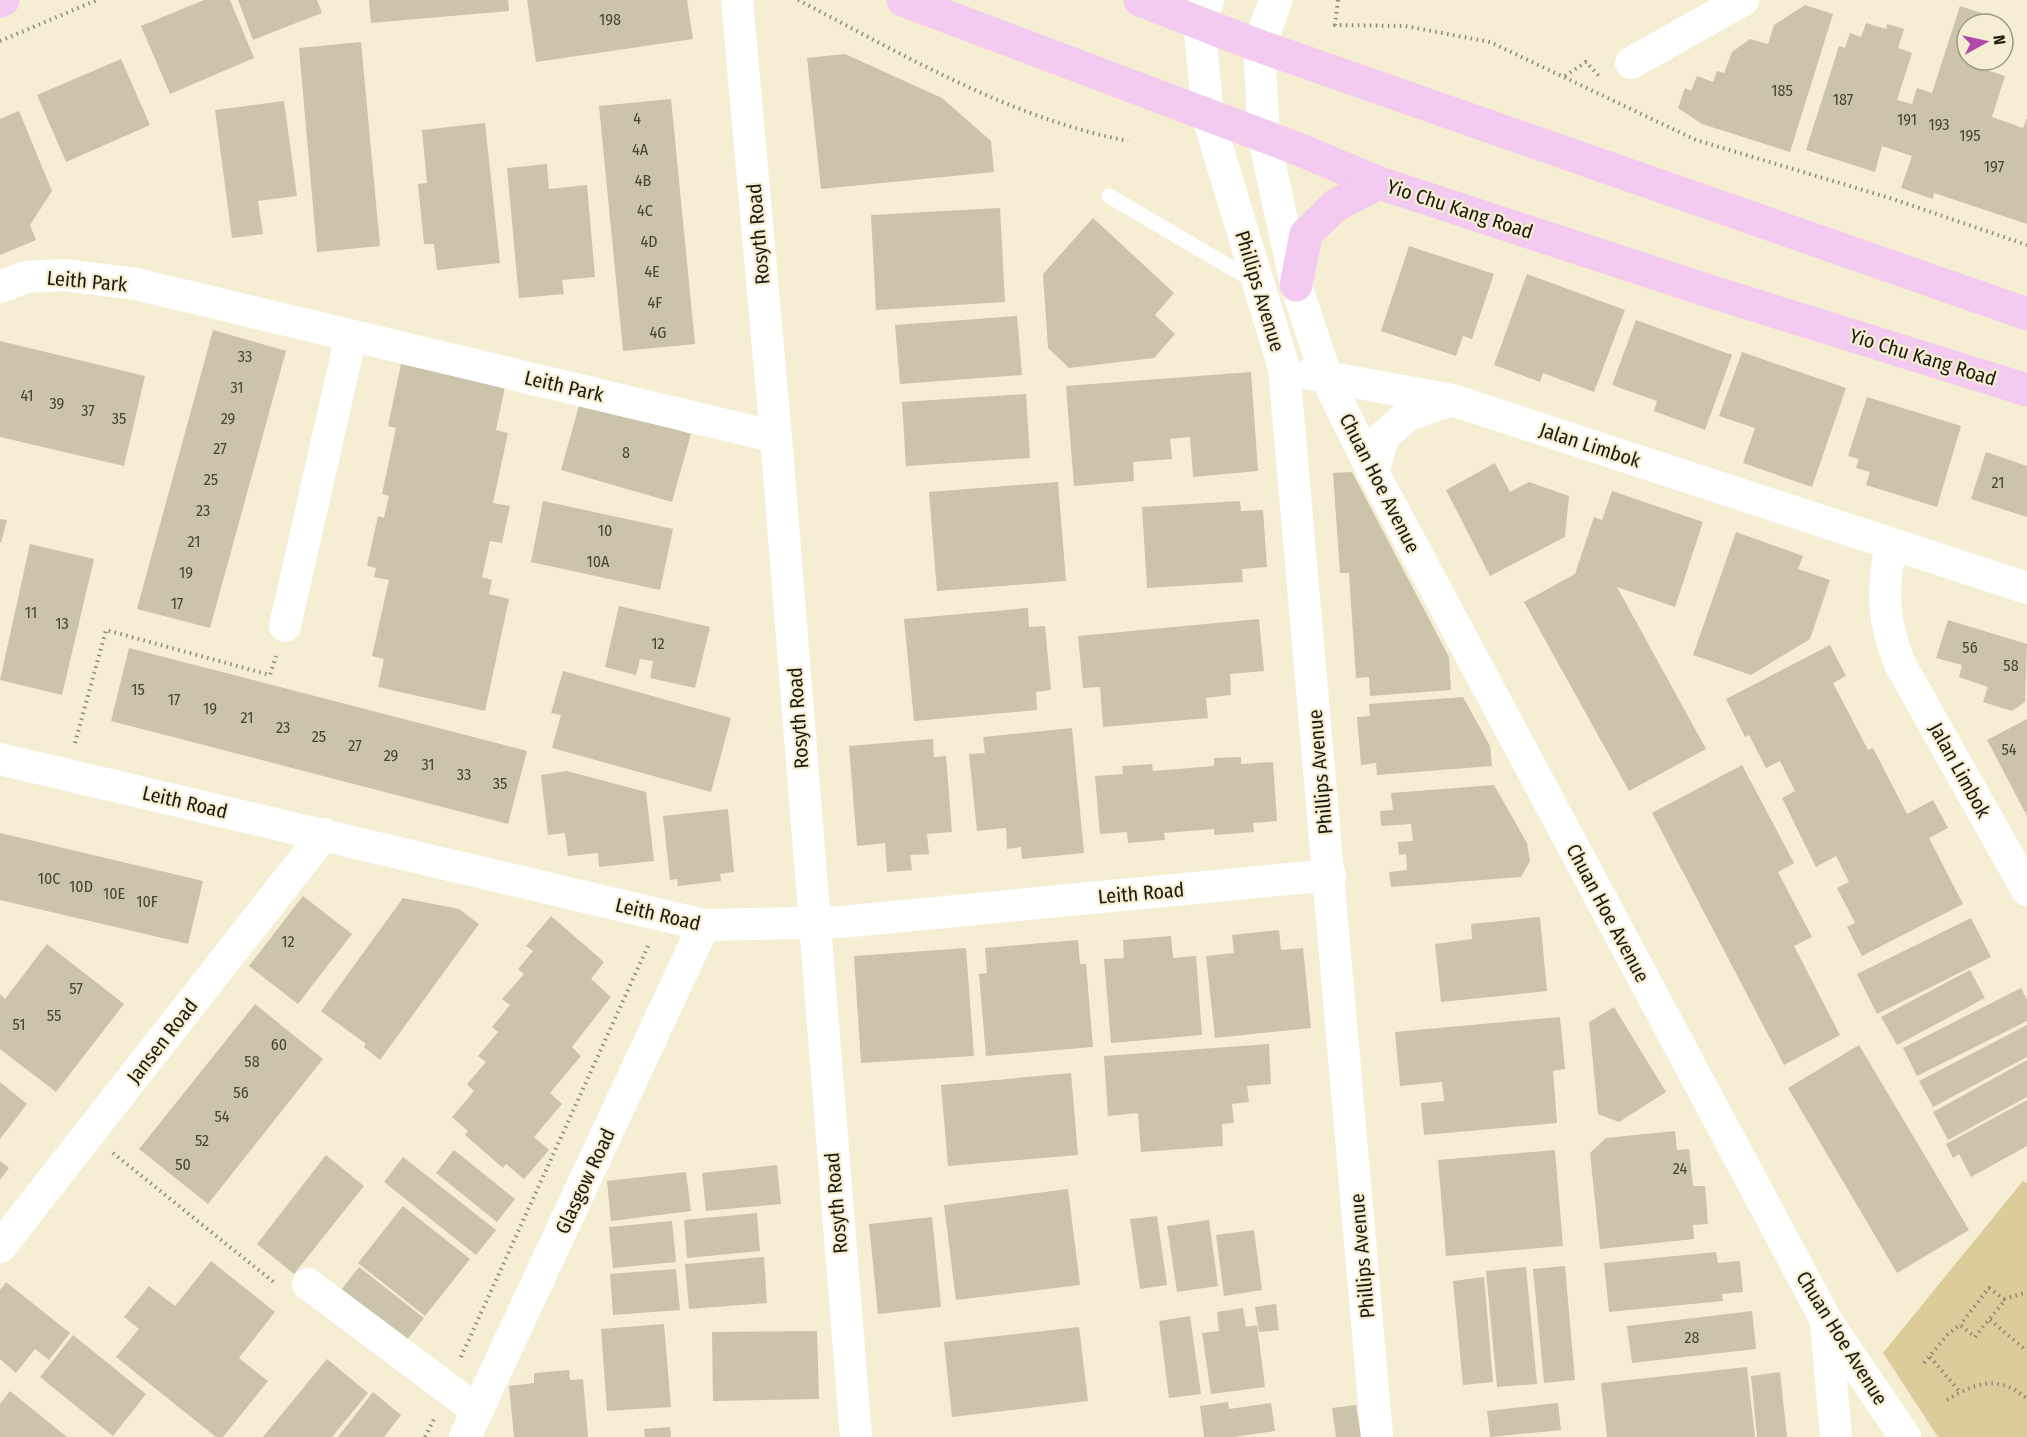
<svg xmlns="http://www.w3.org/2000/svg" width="2027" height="1437" font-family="'Fira Sans Condensed',sans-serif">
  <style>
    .green { fill: #dbcc99 }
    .building { fill: #ccc4aa }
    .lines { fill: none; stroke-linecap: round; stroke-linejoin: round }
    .path { stroke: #8e8875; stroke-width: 4; stroke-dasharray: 1.5 4.5; stroke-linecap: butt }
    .service { stroke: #fff; stroke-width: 15 }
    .minor { stroke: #fff; stroke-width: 32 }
    .tertiary { stroke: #fff; stroke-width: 33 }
    .primary { stroke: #f3caf0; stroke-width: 33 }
    .labels { text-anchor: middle; stroke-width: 4.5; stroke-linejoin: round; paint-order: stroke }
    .number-label { font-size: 16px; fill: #484436 }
    .street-label { font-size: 20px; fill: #1c190f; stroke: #f6eed3 }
  </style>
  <rect width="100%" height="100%" fill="#f6eed3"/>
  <polygon class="green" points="2023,1181 2027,1183 2027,1437 1938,1437 1883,1353"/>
  <g class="building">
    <polygon points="204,0 230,0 254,58 170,94 141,26"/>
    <polygon points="238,0 317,0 322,13 253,40"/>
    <polygon points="369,0 508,0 509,11 371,23"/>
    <polygon points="527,0 687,0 693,39 536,62"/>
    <polygon points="1805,5 1833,14 1790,152 1702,124 1678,108 1685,88 1691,91 1697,76 1713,82 1717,71 1724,73 1732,52 1750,39 1768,44 1774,25"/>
    <polygon points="1960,6 1991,16 1988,24 1967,24 1967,60 1977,60 1975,66 2005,76 1992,117 2023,128 2027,118 2027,224 1934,193 1933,199 1901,188 1912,156 1882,146 1875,172 1806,150 1839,46 1845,48 1850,33 1861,37 1866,23 1886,29 1887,24 1904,29 1898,48 1912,53 1897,100 1912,104 1917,88 1932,93"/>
    <polygon points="361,42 380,246 317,252 299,48"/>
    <polygon points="845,54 942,98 991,141 994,172 821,189 807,58"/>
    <polygon points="121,59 150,125 66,162 37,95"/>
    <polygon points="671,99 695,344 623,351 599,106"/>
    <polygon points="284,101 297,196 258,201 263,234 232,238 215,110"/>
    <polygon points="19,111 52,191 30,225 36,240 0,255 0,119"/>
    <polygon points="485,123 500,263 437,270 434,244 424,244 418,184 427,183 422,130"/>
    <polygon points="547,164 549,189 587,185 595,277 562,280 564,294 519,298 507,168"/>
    <polygon points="1000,208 1005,302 876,310 871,215"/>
    <polygon points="1093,218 1174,293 1155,315 1175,334 1154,358 1069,368 1048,348 1043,274"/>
    <polygon points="1409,246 1494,274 1472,339 1463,336 1456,356 1381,331"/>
    <polygon points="1527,274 1625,310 1594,392 1543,373 1540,382 1494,365"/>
    <polygon points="1017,316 1022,375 900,384 895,325"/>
    <polygon points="1636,320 1732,355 1705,430 1654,411 1657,401 1612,385"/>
    <polygon points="213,330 286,351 210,628 137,609"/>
    <polygon points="0,341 145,376 124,466 0,437"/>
    <polygon points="1742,352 1846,388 1812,487 1743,463 1755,428 1719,416"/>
    <polygon points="401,364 505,387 496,430 508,433 493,503 510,506 502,543 490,541 482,577 492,580 489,594 509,599 485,711 378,687 384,659 372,656 389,580 374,577 376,568 367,566 378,516 384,518 389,496 382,494 396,428 388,426"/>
    <polygon points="1251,372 1258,471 1193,477 1190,437 1170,439 1172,459 1133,462 1134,481 1074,486 1066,386"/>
    <polygon points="1026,394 1030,458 906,466 902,402"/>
    <polygon points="1867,397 1961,426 1937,507 1866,485 1870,472 1856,468 1859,459 1848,456"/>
    <polygon points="580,402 691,434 672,502 561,470"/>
    <polygon points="1986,452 2027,466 2027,517 1971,499"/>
    <polygon points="1495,463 1510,492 1529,482 1569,496 1565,537 1490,576 1446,490"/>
    <polygon points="1352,472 1449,657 1451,690 1370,696 1369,677 1356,678 1349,573 1340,573 1333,473"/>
    <polygon points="1058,482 1066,581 937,591 929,492"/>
    <polygon points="1612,491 1703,522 1675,607 1617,587 1706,749 1629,791 1524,602 1575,574 1594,517 1602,520"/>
    <polygon points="543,501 673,529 660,590 531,562"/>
    <polygon points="1240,501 1241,511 1263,510 1267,567 1242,569 1243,582 1147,588 1142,507"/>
    <polygon points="0,519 7,520 1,543 0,543"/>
    <polygon points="1736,532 1803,556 1798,569 1830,580 1810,639 1751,675 1693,655"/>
    <polygon points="30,544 94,559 62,695 0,680"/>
    <polygon points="619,606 710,627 695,688 650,678 653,661 640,659 636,675 605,667"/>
    <polygon points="1028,608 1029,627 1045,626 1051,690 1036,692 1037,710 914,721 904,619"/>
    <polygon points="1259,619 1264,671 1230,674 1231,695 1206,698 1208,718 1103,727 1100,687 1083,688 1078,636"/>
    <polygon points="1948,620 2027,644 2025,702 2012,711 1983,702 1988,687 1959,677 1962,665 1936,658"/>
    <polygon points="1830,645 1846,676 1833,683 1868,750 1873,748 1907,814 1933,800 1948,828 1929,838 1963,904 1862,956 1847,927 1855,923 1837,888 1849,882 1836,856 1816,867 1782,798 1795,791 1780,761 1766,768 1749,735 1745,737 1726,699"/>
    <polygon points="129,648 527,751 508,824 111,721"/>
    <polygon points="563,671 731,718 711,792 552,748 561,715 551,713"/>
    <polygon points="1463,697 1490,746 1492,766 1377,775 1376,763 1361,765 1357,717 1370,716 1369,704"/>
    <polygon points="2027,719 2027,816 1987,740"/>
    <polygon points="1072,728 1084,853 1022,859 1021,847 1007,849 1006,828 977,831 969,754 985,753 983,737"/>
    <polygon points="933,739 934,757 946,756 952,832 927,834 929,854 910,855 912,870 887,872 885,843 857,846 849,746"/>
    <polygon points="1241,757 1241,764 1273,762 1277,821 1253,823 1254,832 1214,835 1214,829 1164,833 1165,840 1128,843 1127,832 1100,834 1095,776 1123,774 1122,766 1152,764 1153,771 1214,766 1214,758"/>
    <polygon points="1742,765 1794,863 1778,872 1812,937 1794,946 1840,1035 1784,1065 1652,813"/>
    <polygon points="567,771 646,792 654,861 599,867 598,853 568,856 565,833 548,835 541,775"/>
    <polygon points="1494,785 1527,843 1530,861 1521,877 1391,887 1389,872 1407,870 1406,854 1399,855 1398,842 1413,841 1411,824 1381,826 1380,811 1393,810 1391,793"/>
    <polygon points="728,809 734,872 720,874 721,881 678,886 677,879 670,880 663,816"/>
    <polygon points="0,833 203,881 188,944 0,900"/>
    <polygon points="303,896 352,934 298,1004 249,966"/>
    <polygon points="403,898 459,909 479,924 380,1060 364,1047 366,1044 321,1011"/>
    <polygon points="551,916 604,962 591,979 611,997 572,1047 581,1056 550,1093 562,1104 534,1137 549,1150 524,1179 506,1164 503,1168 465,1135 468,1131 452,1117 474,1091 467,1084 486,1062 478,1056 498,1032 492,1027 510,1005 502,999 524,974 518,969 533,951 526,946"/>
    <polygon points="1540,917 1547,991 1441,1002 1435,944 1472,939 1471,924"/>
    <polygon points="1971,918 1991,957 1877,1014 1857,974"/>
    <polygon points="1279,930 1281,950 1303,948 1311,1028 1215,1038 1206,956 1234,953 1232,935"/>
    <polygon points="1171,936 1173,958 1196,956 1202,1035 1111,1043 1104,959 1124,958 1123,940"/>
    <polygon points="1078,940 1080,964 1086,964 1093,1047 986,1056 979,974 987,973 985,948"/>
    <polygon points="47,944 124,1004 56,1092 0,1049 0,994 5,999"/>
    <polygon points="966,948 974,1056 861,1063 854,956"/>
    <polygon points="1970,970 1985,998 1897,1045 1881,1017"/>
    <polygon points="2021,988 2027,1000 2027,1021 1917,1076 1903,1048"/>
    <polygon points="255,1004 323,1059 208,1204 139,1149"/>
    <polygon points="1614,1007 1666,1092 1619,1122 1598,1114 1589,1022"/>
    <polygon points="1560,1017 1565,1069 1553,1071 1557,1123 1424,1135 1421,1103 1444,1101 1442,1082 1400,1086 1395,1032"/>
    <polygon points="2027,1025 2027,1057 1933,1107 1919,1081"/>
    <polygon points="1269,1044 1271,1084 1247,1086 1249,1102 1232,1104 1234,1123 1222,1124 1223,1146 1141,1152 1138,1113 1108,1116 1104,1056"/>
    <polygon points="1859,1045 1969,1230 1897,1273 1788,1088"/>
    <polygon points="2027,1060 2027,1097 1948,1140 1933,1112"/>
    <polygon points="1071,1073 1078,1155 948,1166 941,1085"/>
    <polygon points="0,1082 27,1104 0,1139"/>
    <polygon points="2027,1100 2027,1146 1971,1177 1959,1154 1953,1158 1946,1144"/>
    <polygon points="1675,1131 1677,1150 1689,1149 1693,1186 1705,1186 1708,1224 1693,1225 1694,1239 1600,1249 1590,1153 1606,1138"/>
    <polygon points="454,1150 515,1199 497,1222 436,1173"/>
    <polygon points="1555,1150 1563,1246 1446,1256 1438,1160"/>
    <polygon points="326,1155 364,1186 294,1274 257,1244"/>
    <polygon points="403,1157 496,1230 476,1255 384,1182"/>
    <polygon points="0,1161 9,1168 0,1180"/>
    <polygon points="777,1165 781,1204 706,1211 702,1173"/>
    <polygon points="686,1172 691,1211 611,1221 607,1181"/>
    <polygon points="1068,1189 1080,1285 956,1300 944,1205"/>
    <polygon points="403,1206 470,1259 425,1316 358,1263"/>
    <polygon points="757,1213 760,1251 687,1258 684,1220"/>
    <polygon points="1157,1216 1167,1285 1140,1289 1130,1219"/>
    <polygon points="932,1217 941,1307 878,1314 869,1224"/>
    <polygon points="1209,1220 1218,1286 1177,1292 1167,1226"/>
    <polygon points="672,1221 676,1262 613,1268 609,1227"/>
    <polygon points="1254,1230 1262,1290 1224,1296 1216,1235"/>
    <polygon points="1716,1252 1718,1263 1740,1261 1743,1292 1722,1294 1723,1301 1609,1312 1604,1263"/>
    <polygon points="764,1257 767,1303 689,1309 685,1264"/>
    <polygon points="211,1261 275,1312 239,1358 268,1381 223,1437 216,1437 116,1357 139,1329 124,1317 149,1286 175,1306"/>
    <polygon points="1565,1266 1575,1380 1544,1383 1533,1269"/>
    <polygon points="359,1267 424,1318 406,1341 341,1290"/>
    <polygon points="1526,1267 1537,1384 1497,1387 1486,1271"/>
    <polygon points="676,1269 680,1310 613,1315 610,1274"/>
    <polygon points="1484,1277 1493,1382 1463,1385 1453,1281"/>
    <polygon points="6,1282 70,1333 49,1360 35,1349 16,1373 0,1359 0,1290"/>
    <polygon points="1276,1304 1279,1330 1259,1332 1255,1307"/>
    <polygon points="1243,1308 1246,1327 1257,1325 1265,1387 1211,1394 1202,1333 1219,1331 1217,1312"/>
    <polygon points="1752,1311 1756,1349 1632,1363 1627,1326"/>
    <polygon points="1190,1316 1201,1394 1169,1398 1159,1321"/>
    <polygon points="664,1324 671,1407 607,1411 601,1329"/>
    <polygon points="1079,1327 1088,1401 952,1417 944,1342"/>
    <polygon points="817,1331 819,1399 713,1401 712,1332"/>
    <polygon points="73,1335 146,1394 113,1436 40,1377"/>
    <polygon points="327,1359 368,1393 332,1437 263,1437"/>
    <polygon points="1747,1367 1755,1437 1607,1437 1601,1383"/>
    <polygon points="569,1370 570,1380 583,1379 588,1437 514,1437 509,1386 534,1383 534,1373"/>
    <polygon points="1780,1372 1787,1437 1757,1437 1751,1376"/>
    <polygon points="10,1391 67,1437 0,1437 0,1404"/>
    <polygon points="373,1392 401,1415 384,1437 338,1437"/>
    <polygon points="1228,1402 1229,1409 1271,1403 1275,1431 1234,1437 1204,1437 1200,1406"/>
    <polygon points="1558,1403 1561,1430 1490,1437 1487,1411"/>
    <polygon points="1356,1405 1361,1437 1336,1437 1332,1408"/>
    <polygon points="670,1427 671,1437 645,1437 644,1429"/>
  </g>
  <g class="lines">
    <g class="path">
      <path d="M 798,0 C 904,55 1010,118 1128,141"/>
      <polyline points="1338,0 1335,25 1405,26 1490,42 1696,140 1893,199 2027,245"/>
      <polyline points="0,41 97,0"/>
      <polyline points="1565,76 1586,62 1600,77"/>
      <polyline points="75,743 106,630 270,675 276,656"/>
      <polyline points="113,1153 276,1284"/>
      <polyline points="2004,1299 2027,1292"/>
      <polyline points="1990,1320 2027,1351"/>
      <polyline points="461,1357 648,946"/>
      <polyline points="1930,1357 1960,1392"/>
      <polyline points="1924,1363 1948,1334 1960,1325 1975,1337 2005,1300 1989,1288 1960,1325"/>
      <path d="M 1947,1400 C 1967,1388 1988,1377 2011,1388 C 2017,1390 2021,1395 2027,1398"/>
      <polyline points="425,1437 434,1419"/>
    </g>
    <polyline class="service" points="1109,196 1254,281"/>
    <g class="minor">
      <polyline points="737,0 776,437 856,1437"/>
      <polyline points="1199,21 1208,117 1284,368 1377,1437"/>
      <polyline points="1259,46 1264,138 1296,285 1327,379 1373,472 1826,1320 1905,1437"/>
      <polyline points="1631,63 1743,0"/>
      <polyline points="0,287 26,277 64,275 136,284 776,437"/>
      <polyline points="1310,374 1452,400 2027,588"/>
      <polyline points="1373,472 1383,437 1407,416 1451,400"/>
      <path d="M 1891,544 C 1882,589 1882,620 1900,664 L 2027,890"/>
      <polyline points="285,626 351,336"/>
      <polyline points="0,759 704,925 841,922 1330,875"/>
      <polyline points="0,1247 324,834"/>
      <polyline points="308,1284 478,1411"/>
      <polyline points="1826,1324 1836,1437"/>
      <polyline points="465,1437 704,925"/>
    </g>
    <g class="tertiary">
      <polyline points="1199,21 1208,0"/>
      <polyline points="1259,46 1276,0"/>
    </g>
    <g class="primary">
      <polyline points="903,0 1298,149 1379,183 1709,291 2027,390"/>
      <polyline points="1140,0 1259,46 2027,314"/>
      <polyline points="0,1 3,0"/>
      <polyline points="1296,285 1306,234 1336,205 1379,183"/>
    </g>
  </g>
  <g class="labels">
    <g class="number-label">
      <text x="610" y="25">198</text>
      <text x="1782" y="96">185</text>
      <text x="1843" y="105">187</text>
      <text x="637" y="124">4</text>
      <text x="1907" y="125">191</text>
      <text x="1939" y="130">193</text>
      <text x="1970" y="141">195</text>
      <text x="640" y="155">4A</text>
      <text x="1994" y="172">197</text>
      <text x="643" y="186">4B</text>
      <text x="645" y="216">4C</text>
      <text x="649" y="247">4D</text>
      <text x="652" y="277">4E</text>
      <text x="655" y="308">4F</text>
      <text x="658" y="338">4G</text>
      <text x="245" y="362">33</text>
      <text x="237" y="393">31</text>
      <text x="27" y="401">41</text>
      <text x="57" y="409">39</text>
      <text x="88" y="416">37</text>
      <text x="119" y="424">35</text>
      <text x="228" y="424">29</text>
      <text x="220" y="454">27</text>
      <text x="626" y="458">8</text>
      <text x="211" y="485">25</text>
      <text x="1998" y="488">21</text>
      <text x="203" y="516">23</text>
      <text x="605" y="536">10</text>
      <text x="194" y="547">21</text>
      <text x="598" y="567">10A</text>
      <text x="186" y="578">19</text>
      <text x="177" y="609">17</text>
      <text x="31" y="618">11</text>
      <text x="62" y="629">13</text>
      <text x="658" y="649">12</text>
      <text x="1970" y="653">56</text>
      <text x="2011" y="671">58</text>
      <text x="138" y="695">15</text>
      <text x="174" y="705">17</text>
      <text x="210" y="714">19</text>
      <text x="247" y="723">21</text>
      <text x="283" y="733">23</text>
      <text x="319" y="742">25</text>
      <text x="355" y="751">27</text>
      <text x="2009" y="755">54</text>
      <text x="391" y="761">29</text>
      <text x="428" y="770">31</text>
      <text x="464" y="780">33</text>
      <text x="500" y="789">35</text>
      <text x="49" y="884">10C</text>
      <text x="81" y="892">10D</text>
      <text x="114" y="899">10E</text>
      <text x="147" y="907">10F</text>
      <text x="288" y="947">12</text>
      <text x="76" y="994">57</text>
      <text x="54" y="1021">55</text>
      <text x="19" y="1030">51</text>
      <text x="279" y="1050">60</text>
      <text x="252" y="1067">58</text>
      <text x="241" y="1098">56</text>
      <text x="222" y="1122">54</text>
      <text x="202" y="1146">52</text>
      <text x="183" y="1170">50</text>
      <text x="1680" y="1174">24</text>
      <text x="1692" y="1343">28</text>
    </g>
    <g class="street-label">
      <text transform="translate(1460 209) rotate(18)" y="7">Yio Chu Kang Road</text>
      <text transform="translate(758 234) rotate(-95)" y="7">Rosyth Road</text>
      <text transform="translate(87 281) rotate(5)" y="7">Leith Park</text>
      <text transform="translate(1260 291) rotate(73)" y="7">Phillips Avenue</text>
      <text transform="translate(1923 357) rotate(17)" y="7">Yio Chu Kang Road</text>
      <text transform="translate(564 386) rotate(13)" y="7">Leith Park</text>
      <text transform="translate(1590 445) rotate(18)" y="7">Jalan Limbok</text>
      <text transform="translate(1380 483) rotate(63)" y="7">Chuan Hoe Avenue</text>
      <text transform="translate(798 718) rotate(-94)" y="7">Rosyth Road</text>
      <text transform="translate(1960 770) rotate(61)" y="7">Jalan Limbok</text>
      <text transform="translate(1320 772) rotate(-95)" y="7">Phillips Avenue</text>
      <text transform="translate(185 802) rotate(13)" y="7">Leith Road</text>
      <text transform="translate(1141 893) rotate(-5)" y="7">Leith Road</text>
      <text transform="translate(1608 913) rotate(62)" y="7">Chuan Hoe Avenue</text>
      <text transform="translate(658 914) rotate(13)" y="7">Leith Road</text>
      <text transform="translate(162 1041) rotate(-52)" y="7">Jansen Road</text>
      <text transform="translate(585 1181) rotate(-65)" y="7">Glasgow Road</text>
      <text transform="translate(836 1203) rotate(-95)" y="7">Rosyth Road</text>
      <text transform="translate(1362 1256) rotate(-95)" y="7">Phillips Avenue</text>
      <text transform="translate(1842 1338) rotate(58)" y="7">Chuan Hoe Avenue</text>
    </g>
  </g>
  <g transform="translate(1985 42) rotate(82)"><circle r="28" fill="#f6eed3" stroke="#9f9985" stroke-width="1.5"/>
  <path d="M0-4.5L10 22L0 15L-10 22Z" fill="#b048ac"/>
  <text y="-9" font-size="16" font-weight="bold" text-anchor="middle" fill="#1c190f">N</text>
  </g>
</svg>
